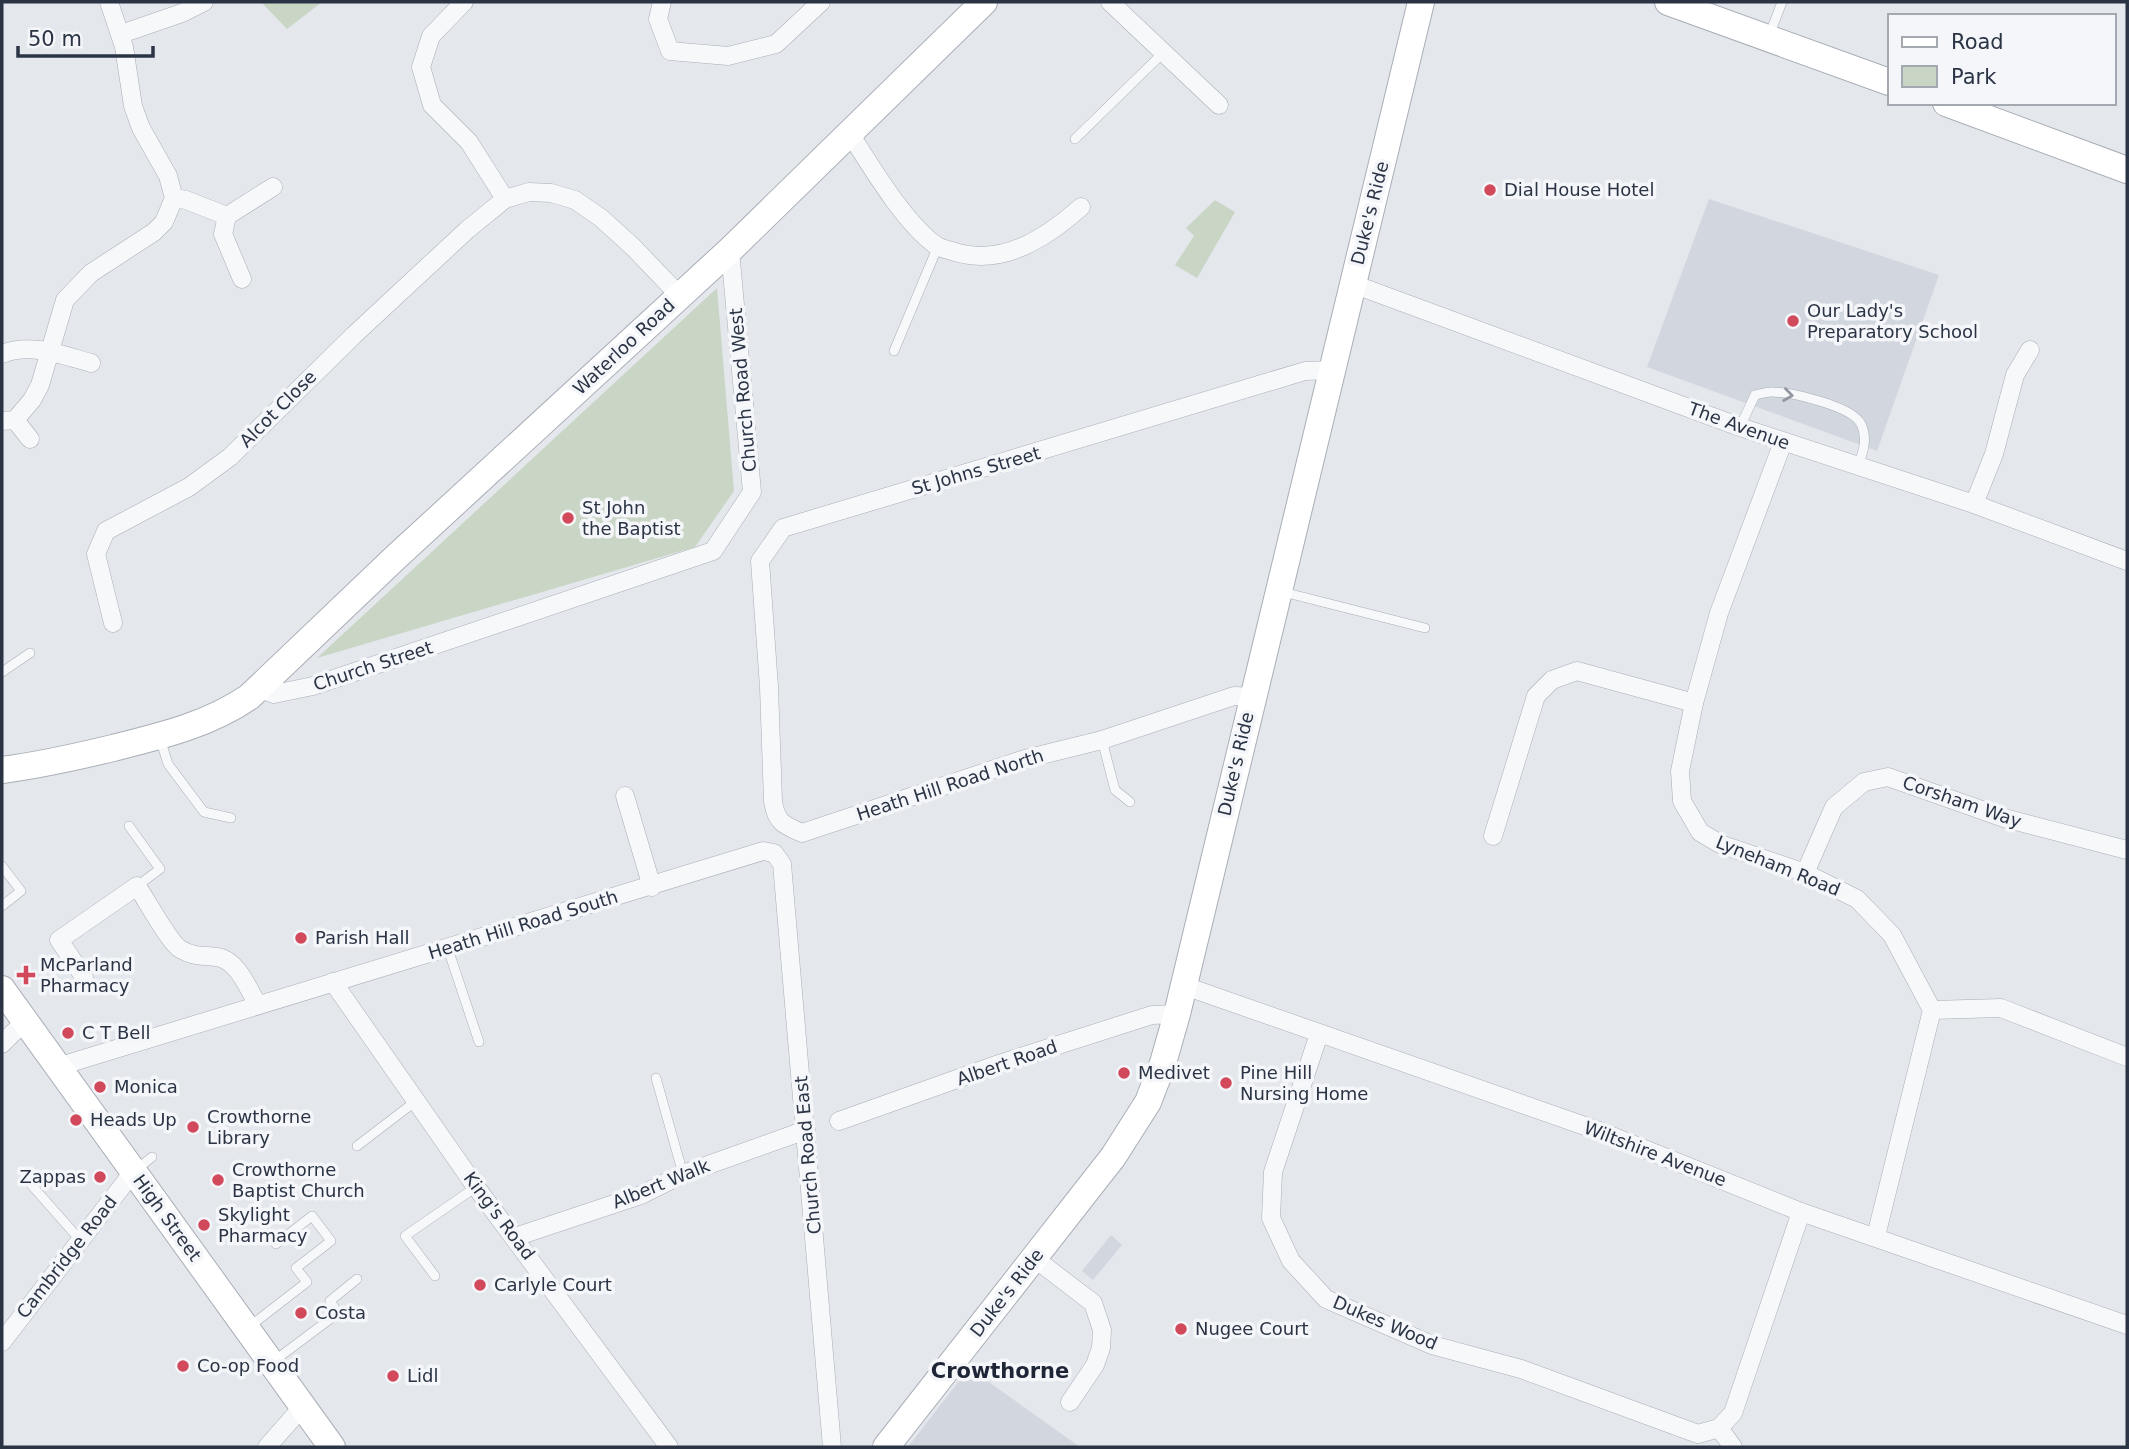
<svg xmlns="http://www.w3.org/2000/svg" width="2129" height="1449" font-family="'DejaVu Sans',sans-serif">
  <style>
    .built { fill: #d2d6de }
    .green { fill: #c9d6c5 }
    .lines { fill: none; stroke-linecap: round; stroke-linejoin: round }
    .lane-casing { stroke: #a9aeb7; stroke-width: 10 }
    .street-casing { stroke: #a9aeb7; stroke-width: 19 }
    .secondary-casing { stroke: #a9aeb7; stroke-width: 28 }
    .lane { stroke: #f7f8fa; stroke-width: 9 }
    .street { stroke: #f7f8fa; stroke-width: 18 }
    .secondary { stroke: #fff; stroke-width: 26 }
    .oneway { stroke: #9196a0 }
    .poi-dot { fill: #d1495b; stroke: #f4f6f9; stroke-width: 2.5 }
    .labels { text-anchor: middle; stroke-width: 7; stroke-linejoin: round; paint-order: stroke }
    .poi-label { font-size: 18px; fill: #2b3445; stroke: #f4f6f9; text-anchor: start }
    .street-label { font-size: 18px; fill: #2b3445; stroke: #f4f6f9 }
    .quarter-label { font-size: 21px; font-weight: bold; fill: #1d2536; stroke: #f4f6f9 }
  </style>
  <rect width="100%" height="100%" fill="#e4e7ec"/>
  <g class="built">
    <polygon points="1709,199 1939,275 1877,451 1647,367"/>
    <polygon points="1111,1235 1122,1245 1093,1280 1082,1271"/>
    <polygon points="969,1368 1080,1447 908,1447"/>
  </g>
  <g class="green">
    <polygon points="265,2 322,2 287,29 263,4"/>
    <polygon points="1215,200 1235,212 1197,278 1175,265 1194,236 1186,228"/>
    <polygon points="717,288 734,491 695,547 317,658"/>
  </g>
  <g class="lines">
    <defs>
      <g id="lane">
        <polyline points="1769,36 1782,2"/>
        <polyline points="1075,139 1165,51"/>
        <polyline points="894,351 938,246"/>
        <path d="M 1740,427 L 1755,395 C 1760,394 1766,392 1771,392 C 1791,392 1852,406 1861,424 C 1868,438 1863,453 1858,466"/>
        <polyline points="1283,592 1425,628"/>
        <polyline points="2,672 30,653"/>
        <polyline points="160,738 168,764 204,812 231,818"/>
        <polyline points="1102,740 1115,790 1130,802"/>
        <polyline points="129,826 160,869 137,886"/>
        <polyline points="2,906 21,891 2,866"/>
        <polyline points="448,949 479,1042"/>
        <polyline points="656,1078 683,1174"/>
        <polyline points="357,1146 416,1101"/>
        <polyline points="137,1169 152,1157"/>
        <polyline points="28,1181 80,1240"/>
        <polyline points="435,1276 405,1236 476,1187"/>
        <polyline points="249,1327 307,1282 296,1268 331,1241 312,1216 276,1244"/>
        <polyline points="274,1361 338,1313 330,1301 357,1279"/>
      </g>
      <g id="street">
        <polyline points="464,2 431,36 421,67 432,105 469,142 505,199"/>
        <polyline points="662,2 658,19 670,51 728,56 776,44 821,2"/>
        <polyline points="1110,2 1219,105"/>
        <polyline points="121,34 182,13 204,2"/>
        <path d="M 849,132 C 870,165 905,224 937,246 C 941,248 947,250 952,251 C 1001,268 1046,238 1081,207"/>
        <polyline points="174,198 186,200 227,216"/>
        <polyline points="242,279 223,234 227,216 273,187"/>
        <polyline points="1353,284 1740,427 1974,504 2127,561"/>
        <path d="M 2,354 C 30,342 62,355 91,363"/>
        <polyline points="15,420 30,439"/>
        <polyline points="2,421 15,420 32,400 40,385 65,300 91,273 154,232 164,222 174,198 168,176 141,128 133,106 124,47 109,2"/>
        <polyline points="1783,442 1719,613 1694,703 1680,771 1682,801 1700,832 1720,844 1805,873 1857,899 1892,935 1932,1010 1876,1236"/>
        <polyline points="1974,504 1994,454 2015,375 2030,350"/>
        <polyline points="113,623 96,554 106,531 189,487 230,457 354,335 467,230 505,199 529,192 551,193 575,200 601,218 633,247 679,295"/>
        <polyline points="260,689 274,694 313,686 713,551 752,492 730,250"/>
        <path d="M 1252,697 L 1234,696 L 1102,740 L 1025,759 L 802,833 C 783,825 776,822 773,801 L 769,687 L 760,561 L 783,528 L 1305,371 L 1331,370"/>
        <polyline points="625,796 652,887"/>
        <polyline points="1493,836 1536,696 1552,680 1577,671 1694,703"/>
        <polyline points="1805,873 1834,807 1864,782 1888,777 2004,818 2127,850"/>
        <path d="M 84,977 L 59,940 L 137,886 C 146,899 169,942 180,949 C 193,957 203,955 217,957 C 238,960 248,989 258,1005"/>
        <polyline points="333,982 476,1187 669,1447"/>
        <polyline points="1182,985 1602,1132 1801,1212 2127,1325"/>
        <polyline points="1932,1010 2001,1008 2127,1057"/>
        <polyline points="1319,1034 1273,1172 1271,1218 1291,1261 1326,1299 1432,1345 1521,1369 1698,1434 1719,1428 1733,1413 1801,1212"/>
        <polyline points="2,1044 25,1021"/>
        <polyline points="61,1071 70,1063 763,851 774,853 782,864 832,1447"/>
        <polyline points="839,1121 999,1064 1152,1015 1177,1014"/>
        <polyline points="515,1237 641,1195 683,1174 806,1130"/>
        <polyline points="1034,1258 1093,1303 1102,1330 1101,1348 1095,1365 1070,1402"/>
        <polyline points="2,1342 133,1172"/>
        <polyline points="1719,1428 1733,1447"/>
        <polyline points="267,1447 304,1405"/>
      </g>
      <g id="secondary">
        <polyline points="1668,2 1889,82"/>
        <polyline points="1946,103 2127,170"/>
        <path d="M 2,770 C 40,765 76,757 113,748 C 161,736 208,725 249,697 L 396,557 L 730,250 L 984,2"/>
        <polyline points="2,989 332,1447"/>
        <polyline points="886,1447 1113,1157 1148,1102 1163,1063 1177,1014 1421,2"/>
      </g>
    </defs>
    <use href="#lane" class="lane-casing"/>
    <use href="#street" class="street-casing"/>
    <use href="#secondary" class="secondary-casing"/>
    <use href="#lane" class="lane"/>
    <use href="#street" class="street"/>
    <use href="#secondary" class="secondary"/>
  </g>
  <defs><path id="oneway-chevron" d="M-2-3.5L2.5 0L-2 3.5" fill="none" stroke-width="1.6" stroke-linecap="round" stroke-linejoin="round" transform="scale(1.75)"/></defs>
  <use class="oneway" href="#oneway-chevron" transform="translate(1788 395) rotate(8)"/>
  <g class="poi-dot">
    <circle cx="1490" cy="190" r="7"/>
    <circle cx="1793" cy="321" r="7"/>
    <circle cx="568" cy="518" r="7"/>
    <circle cx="301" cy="938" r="7"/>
    <path d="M22.5 964.5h7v7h7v7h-7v7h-7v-7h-7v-7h7z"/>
    <circle cx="68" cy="1033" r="7"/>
    <circle cx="1124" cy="1073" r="7"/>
    <circle cx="1226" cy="1083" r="7"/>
    <circle cx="100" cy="1087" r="7"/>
    <circle cx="76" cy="1120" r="7"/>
    <circle cx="193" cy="1127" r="7"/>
    <circle cx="100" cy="1177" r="7"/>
    <circle cx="218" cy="1180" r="7"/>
    <circle cx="204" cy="1225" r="7"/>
    <circle cx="480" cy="1285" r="7"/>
    <circle cx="301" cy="1313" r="7"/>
    <circle cx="1181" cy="1329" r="7"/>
    <circle cx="183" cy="1366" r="7"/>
    <circle cx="393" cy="1376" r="7"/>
  </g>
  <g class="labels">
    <g class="poi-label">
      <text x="1504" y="196">Dial House Hotel</text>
      <text x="1807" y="317">Our Lady's<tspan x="1807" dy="21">Preparatory School</tspan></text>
      <text x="582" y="514">St John<tspan x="582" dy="21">the Baptist</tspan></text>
      <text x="315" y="944">Parish Hall</text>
      <text x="40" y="971">McParland<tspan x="40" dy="21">Pharmacy</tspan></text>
      <text x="82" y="1039">C T Bell</text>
      <text x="1138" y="1079">Medivet</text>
      <text x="1240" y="1079">Pine Hill<tspan x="1240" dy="21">Nursing Home</tspan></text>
      <text x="114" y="1093">Monica</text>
      <text x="207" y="1123">Crowthorne<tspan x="207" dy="21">Library</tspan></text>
      <text x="90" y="1126">Heads Up</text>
      <text x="232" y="1176">Crowthorne<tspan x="232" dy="21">Baptist Church</tspan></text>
      <text x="86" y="1183" text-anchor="end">Zappas</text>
      <text x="218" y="1221">Skylight<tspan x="218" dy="21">Pharmacy</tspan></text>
      <text x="494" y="1291">Carlyle Court</text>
      <text x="315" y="1319">Costa</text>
      <text x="1195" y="1335">Nugee Court</text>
      <text x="197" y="1372">Co-op Food</text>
      <text x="407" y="1382">Lidl</text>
    </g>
    <g class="street-label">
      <text transform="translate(1370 213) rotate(-76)" y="6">Duke's Ride</text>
      <text transform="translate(624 347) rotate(-43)" y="6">Waterloo Road</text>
      <text transform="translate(743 390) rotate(-95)" y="6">Church Road West</text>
      <text transform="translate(278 409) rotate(-45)" y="6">Alcot Close</text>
      <text transform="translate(1739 426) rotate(20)" y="6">The Avenue</text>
      <text transform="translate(976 471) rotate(-16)" y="6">St Johns Street</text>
      <text transform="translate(373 666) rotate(-18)" y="6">Church Street</text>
      <text transform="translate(1236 764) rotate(-77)" y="6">Duke's Ride</text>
      <text transform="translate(950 785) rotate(-18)" y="6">Heath Hill Road North</text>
      <text transform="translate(1962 802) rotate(19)" y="6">Corsham Way</text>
      <text transform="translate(1778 866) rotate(22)" y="6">Lyneham Road</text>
      <text transform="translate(523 925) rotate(-17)" y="6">Heath Hill Road South</text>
      <text transform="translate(1007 1063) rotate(-19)" y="6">Albert Road</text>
      <text transform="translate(1655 1154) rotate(21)" y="6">Wiltshire Avenue</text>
      <text transform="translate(808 1155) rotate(-95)" y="6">Church Road East</text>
      <text transform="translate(661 1184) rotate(-22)" y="6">Albert Walk</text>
      <text transform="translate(499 1216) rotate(53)" y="6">King's Road</text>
      <text transform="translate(167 1218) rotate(54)" y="6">High Street</text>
      <text transform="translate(67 1257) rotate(-52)" y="6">Cambridge Road</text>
      <text transform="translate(1007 1293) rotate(-52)" y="6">Duke's Ride</text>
      <text transform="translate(1385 1323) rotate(23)" y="6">Dukes Wood</text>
    </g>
    <g class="quarter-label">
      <text x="1000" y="1378">Crowthorne</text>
    </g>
  </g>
  <rect width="2129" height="1449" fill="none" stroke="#2b3445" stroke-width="7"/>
  <rect x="1888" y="14" width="228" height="91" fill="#f4f6f9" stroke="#a4a8b1" stroke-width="2"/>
  <rect x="1902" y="37" width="35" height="10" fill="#ffffff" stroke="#a4a8b1" stroke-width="2"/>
  <text x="1951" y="49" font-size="21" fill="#2b3445">Road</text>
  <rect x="1902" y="66" width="35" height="21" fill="#c9d6c5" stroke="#a4a8b1" stroke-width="2"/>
  <text x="1951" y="84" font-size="21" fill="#2b3445">Park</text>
  <path d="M18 46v10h135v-10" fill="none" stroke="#2b3445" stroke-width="3.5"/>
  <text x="28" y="46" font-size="21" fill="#2b3445" stroke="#f4f6f9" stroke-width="5" paint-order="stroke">50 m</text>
</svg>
